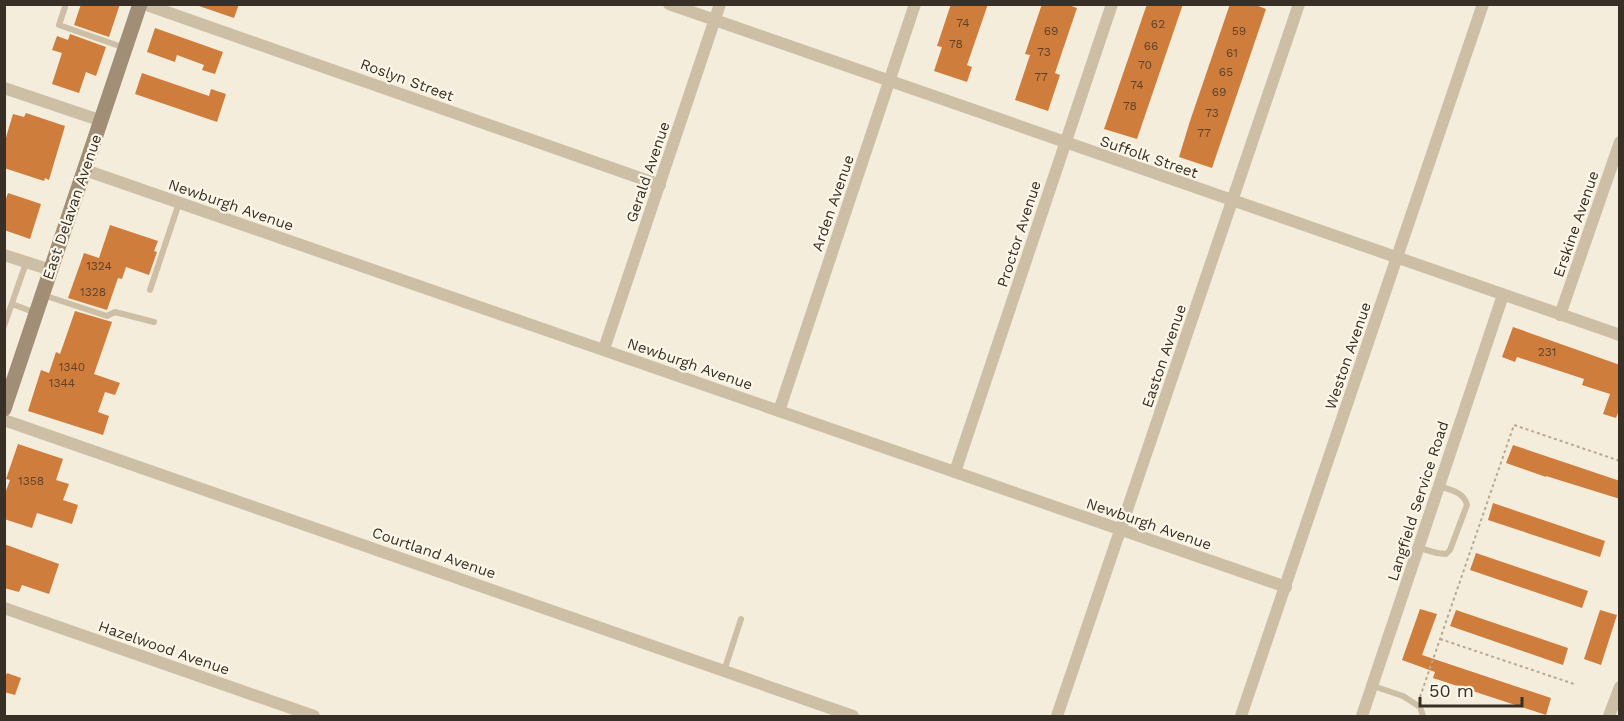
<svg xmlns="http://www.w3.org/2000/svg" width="1624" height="721" font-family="'Work Sans',sans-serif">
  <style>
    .building { fill: #cf7d3d }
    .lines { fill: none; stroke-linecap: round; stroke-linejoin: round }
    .path { stroke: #b9a990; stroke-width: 2; stroke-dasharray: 3 3; stroke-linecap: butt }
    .lane { stroke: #cdbfa5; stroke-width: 6 }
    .street { stroke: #cdbfa5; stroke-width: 12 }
    .secondary { stroke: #a18e77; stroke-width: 15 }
    .labels { text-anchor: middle; stroke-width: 4.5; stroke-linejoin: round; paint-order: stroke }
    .number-label { font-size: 12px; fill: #5e432c }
    .street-label { font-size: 15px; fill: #383027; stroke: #fbf6e7 }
  </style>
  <rect width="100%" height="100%" fill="#f4eddb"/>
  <g class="building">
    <polygon points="81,4 120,4 109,37 74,25"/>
    <polygon points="199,4 239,4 234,18 199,6"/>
    <polygon points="951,4 988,4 967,65 972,67 967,82 934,71 942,47 937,46"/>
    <polygon points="1042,4 1066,4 1077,8 1055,73 1060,75 1048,111 1015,100 1030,55 1025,54"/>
    <polygon points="1147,4 1183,4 1137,139 1104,129"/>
    <polygon points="1230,4 1253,4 1266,9 1212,168 1179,157 1190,121"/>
    <polygon points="155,28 223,52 215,74 202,70 204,65 177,55 175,62 147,52"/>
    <polygon points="70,34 106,47 96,76 86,72 79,93 52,84 62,53 52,50 57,36 68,40"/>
    <polygon points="142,73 209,96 211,89 226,94 217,122 135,94"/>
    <polygon points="26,113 65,126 49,180 45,178 44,181 4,168 4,144 13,114 24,117"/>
    <polygon points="8,193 41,204 30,239 4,230 4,204"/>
    <polygon points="110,225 158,241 154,251 157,252 149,275 126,267 122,279 118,278 107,310 68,298 84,253 99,258"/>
    <polygon points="75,311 112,322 94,374 120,383 115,395 105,392 98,412 109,416 103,435 28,411 41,370 49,373 56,352 60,354"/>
    <polygon points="1513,327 1620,365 1620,408 1616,418 1603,414 1610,394 1582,385 1584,379 1517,357 1515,362 1502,357"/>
    <polygon points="18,444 63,459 56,480 69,484 63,500 78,505 72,524 37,513 32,528 4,519 4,496 10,480 6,479"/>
    <polygon points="1513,445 1620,481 1620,499 1546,476 1546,477 1506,463"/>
    <polygon points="1493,503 1605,541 1600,557 1488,520"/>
    <polygon points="4,544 59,564 49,594 22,585 19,592 4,588"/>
    <polygon points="1476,553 1588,591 1582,608 1470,570"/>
    <polygon points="1420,609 1437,614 1422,655 1551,698 1546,715 1433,678 1435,672 1402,660"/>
    <polygon points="1456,610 1568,648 1563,665 1450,626"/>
    <polygon points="1600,610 1617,615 1601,665 1584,659"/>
    <polygon points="7,673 21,678 15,695 4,692 4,679"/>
  </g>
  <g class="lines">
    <g class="path">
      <polyline points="1440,639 1574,684"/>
      <polyline points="1420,697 1514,425 1620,461"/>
    </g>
    <g class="lane">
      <polyline points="65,7 59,25 125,48"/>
      <polyline points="150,290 179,203"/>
      <polyline points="43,295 107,316 115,312 154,322"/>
      <polyline points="12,304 36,313"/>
      <polyline points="4,326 26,263"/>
      <path d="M 1419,548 L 1437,553 L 1446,554 L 1450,550 L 1467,505 C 1464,492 1450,490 1439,486"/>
      <polyline points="724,671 741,619"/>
      <polyline points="1373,686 1403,696 1420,707 1423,716"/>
    </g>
    <g class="street">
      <polyline points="144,4 660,185"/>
      <polyline points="669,4 1620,335"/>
      <polyline points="4,88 102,121"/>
      <polyline points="85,170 1286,587"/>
      <polyline points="4,255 51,270"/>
      <polyline points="1560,315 1620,142"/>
      <polyline points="604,349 720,4"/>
      <polyline points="779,411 915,4"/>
      <polyline points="4,420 853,716"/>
      <polyline points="955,472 1112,4"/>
      <polyline points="4,608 314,716"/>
      <polyline points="1057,716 1299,4"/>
      <polyline points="1241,716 1483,4"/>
      <polyline points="1362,716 1503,295"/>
      <polyline points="1609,716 1620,687"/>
    </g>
    <polyline class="secondary" points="4,409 140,4"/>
  </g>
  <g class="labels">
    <g class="number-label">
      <text x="963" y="27">74</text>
      <text x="1158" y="28">62</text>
      <text x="1051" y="35">69</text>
      <text x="1239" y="35">59</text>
      <text x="956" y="48">78</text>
      <text x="1151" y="50">66</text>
      <text x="1044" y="56">73</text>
      <text x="1232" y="57">61</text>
      <text x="1145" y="69">70</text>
      <text x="1226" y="76">65</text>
      <text x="1041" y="81">77</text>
      <text x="1137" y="89">74</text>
      <text x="1219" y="96">69</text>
      <text x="1130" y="110">78</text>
      <text x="1212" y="117">73</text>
      <text x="1204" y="137">77</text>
      <text x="99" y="270">1324</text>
      <text x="93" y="296">1328</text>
      <text x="1547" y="356">231</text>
      <text x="72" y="371">1340</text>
      <text x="62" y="387">1344</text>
      <text x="31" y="485">1358</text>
    </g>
    <g class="street-label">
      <text transform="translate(407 80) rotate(20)" y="5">Roslyn Street</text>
      <text transform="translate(1149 157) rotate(19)" y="5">Suffolk Street</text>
      <text transform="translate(648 172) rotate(-71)" y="5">Gerald Avenue</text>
      <text transform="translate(833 203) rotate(-71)" y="5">Arden Avenue</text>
      <text transform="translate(231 205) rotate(19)" y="5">Newburgh Avenue</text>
      <text transform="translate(72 207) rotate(-71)" y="5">East Delavan Avenue</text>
      <text transform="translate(1576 224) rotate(-71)" y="5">Erskine Avenue</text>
      <text transform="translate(1019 234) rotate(-72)" y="5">Proctor Avenue</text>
      <text transform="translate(1164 356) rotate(-71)" y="5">Easton Avenue</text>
      <text transform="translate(1348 356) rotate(-71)" y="5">Weston Avenue</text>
      <text transform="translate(690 364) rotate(19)" y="5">Newburgh Avenue</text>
      <text transform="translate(1418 501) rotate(-72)" y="5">Langfield Service Road</text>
      <text transform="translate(1149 524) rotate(19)" y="5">Newburgh Avenue</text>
      <text transform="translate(434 553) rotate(19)" y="5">Courtland Avenue</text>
      <text transform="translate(164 648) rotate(19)" y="5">Hazelwood Avenue</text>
    </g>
  </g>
  <rect width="1624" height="721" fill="none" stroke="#383027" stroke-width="12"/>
  <path d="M1420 697v9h102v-9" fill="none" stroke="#383027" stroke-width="3"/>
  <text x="1429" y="697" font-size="18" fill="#383027" stroke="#fbf6e7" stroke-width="4.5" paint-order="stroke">50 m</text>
</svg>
